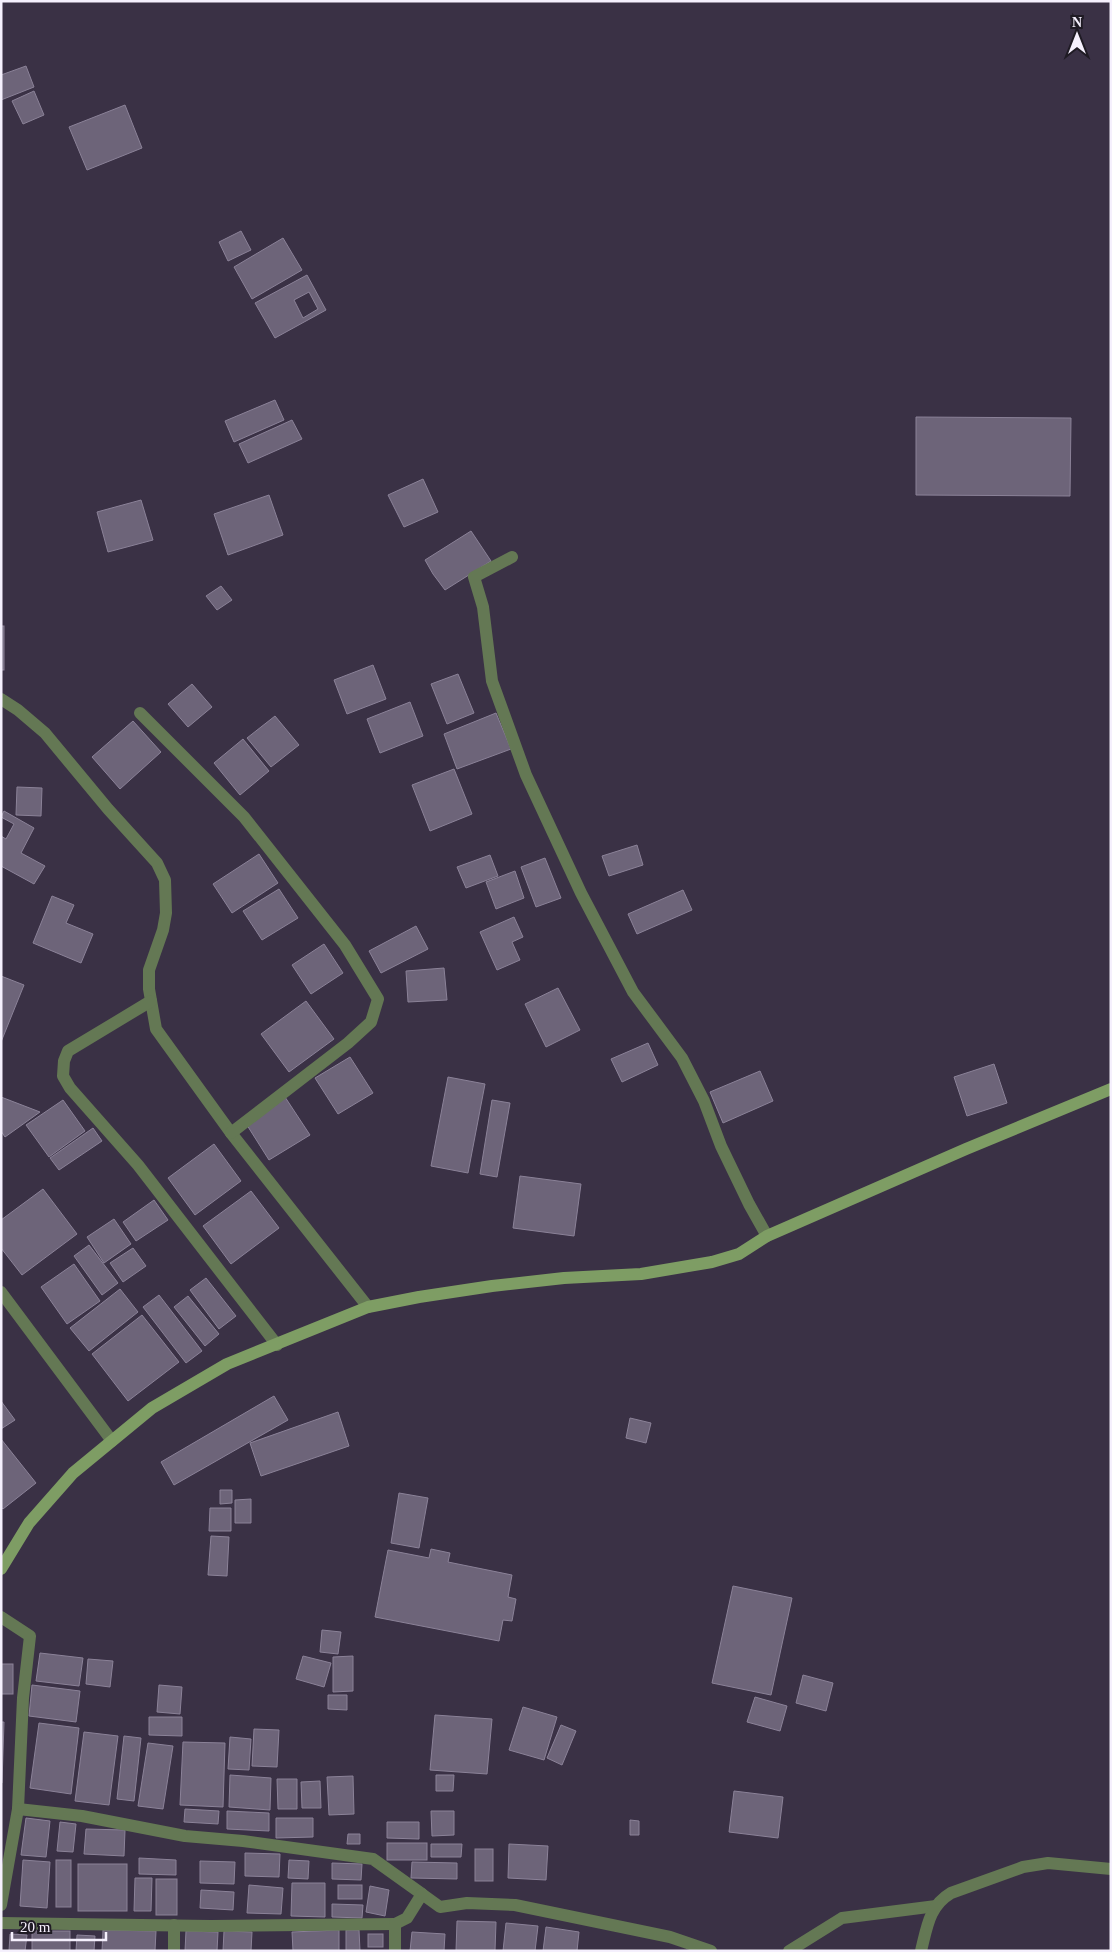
<svg xmlns="http://www.w3.org/2000/svg" width="1112" height="1952" font-family="Georgia,serif">
  <style>
    .building { fill: #6d6479; stroke: #8b8298; fill-rule: evenodd }
    .lines { fill: none; stroke-linecap: round; stroke-linejoin: round }
    .minor { stroke: #647854; stroke-width: 12 }
    .secondary { stroke: #7e9d64; stroke-width: 12 }
  </style>
  <rect width="100%" height="100%" fill="#3a3145"/>
  <g class="building">
    <polygon points="26,66 34,87 1,100 1,75"/>
    <polygon points="34,91 44,115 23,124 12,101"/>
    <polygon points="125,105 142,148 87,170 69,127"/>
    <polygon points="241,231 251,250 228,261 219,242"/>
    <polygon points="283,238 302,270 252,299 234,267"/>
    <path d="M 307,275 L 326,310 L 275,338 L 255,303 ZM 309,292 L 318,309 L 303,318 L 294,300 Z"/>
    <polygon points="275,400 284,420 234,442 225,421"/>
    <polygon points="916,417 1071,418 1070,496 916,495"/>
    <polygon points="292,420 302,439 248,463 239,444"/>
    <polygon points="423,479 438,512 404,527 388,495"/>
    <polygon points="269,495 283,535 228,555 214,514"/>
    <polygon points="141,500 153,540 108,552 97,512"/>
    <polygon points="471,531 491,561 445,590 433,574 425,560"/>
    <polygon points="221,586 232,600 217,610 206,596"/>
    <rect x="1" y="626" width="3" height="44"/>
    <polygon points="373,665 386,699 347,714 334,680"/>
    <polygon points="458,674 474,713 447,724 431,684"/>
    <polygon points="192,684 212,707 188,727 168,704"/>
    <polygon points="410,702 423,736 380,753 367,719"/>
    <polygon points="496,713 511,749 457,769 444,734"/>
    <polygon points="275,716 299,745 271,767 247,738"/>
    <polygon points="133,721 161,752 120,789 92,757"/>
    <polygon points="243,739 269,771 240,795 214,763"/>
    <polygon points="454,769 472,814 430,831 412,785"/>
    <polygon points="17,787 42,788 41,816 16,815"/>
    <polygon points="4,811 34,828 21,853 45,866 34,884 1,866 1,836 6,839 14,824 1,817"/>
    <polygon points="637,845 643,865 609,876 602,856"/>
    <polygon points="259,854 278,883 232,913 213,884"/>
    <polygon points="490,855 498,876 466,888 457,867"/>
    <polygon points="545,858 561,898 536,907 521,867"/>
    <polygon points="515,871 524,898 496,909 486,882"/>
    <polygon points="279,889 298,918 262,940 243,911"/>
    <polygon points="683,890 692,910 637,934 628,914"/>
    <polygon points="52,896 74,905 66,923 93,934 81,963 33,943"/>
    <polygon points="514,917 523,937 512,942 520,960 497,970 480,932"/>
    <polygon points="416,926 428,949 381,973 369,951"/>
    <polygon points="324,944 343,973 311,994 292,965"/>
    <polygon points="444,968 447,1000 408,1002 406,971"/>
    <polygon points="1,976 24,985 1,1042"/>
    <polygon points="558,988 580,1030 546,1047 525,1004"/>
    <polygon points="306,1001 334,1039 289,1072 261,1034"/>
    <polygon points="648,1043 658,1065 622,1082 611,1059"/>
    <polygon points="350,1057 373,1093 338,1114 315,1078"/>
    <polygon points="994,1064 1007,1103 967,1116 954,1077"/>
    <polygon points="760,1071 773,1101 723,1123 710,1092"/>
    <polygon points="448,1077 485,1084 468,1173 431,1166"/>
    <polygon points="1,1097 40,1112 5,1137 1,1131"/>
    <polygon points="285,1097 310,1135 269,1160 245,1122"/>
    <polygon points="63,1100 85,1131 49,1157 26,1125"/>
    <polygon points="492,1100 510,1103 497,1177 480,1174"/>
    <polygon points="93,1128 102,1141 59,1170 50,1158"/>
    <polygon points="214,1144 241,1181 195,1215 168,1178"/>
    <polygon points="520,1176 581,1184 574,1236 513,1228"/>
    <polygon points="43,1189 77,1234 22,1275 1,1248 1,1220"/>
    <polygon points="251,1191 279,1228 231,1264 203,1226"/>
    <polygon points="154,1200 168,1220 136,1241 123,1222"/>
    <polygon points="114,1219 131,1244 104,1263 87,1237"/>
    <polygon points="89,1245 118,1283 102,1295 74,1256"/>
    <polygon points="133,1248 146,1266 123,1282 110,1263"/>
    <polygon points="74,1264 100,1301 67,1324 41,1287"/>
    <polygon points="206,1278 236,1316 219,1329 190,1290"/>
    <polygon points="120,1289 138,1312 89,1351 70,1328"/>
    <polygon points="159,1295 202,1351 186,1363 143,1307"/>
    <polygon points="188,1296 219,1334 205,1346 174,1307"/>
    <polygon points="142,1315 179,1362 128,1401 92,1354"/>
    <polygon points="274,1396 288,1420 174,1485 161,1462"/>
    <polygon points="1,1401 15,1420 1,1429"/>
    <polygon points="338,1412 349,1446 261,1476 250,1443"/>
    <polygon points="630,1418 651,1423 646,1443 626,1438"/>
    <polygon points="1,1439 36,1483 3,1509 1,1507"/>
    <polygon points="220,1490 232,1490 232,1503 220,1504"/>
    <polygon points="399,1493 428,1498 419,1548 391,1543"/>
    <polygon points="251,1499 251,1523 235,1523 235,1500"/>
    <polygon points="210,1508 231,1508 231,1531 209,1531"/>
    <polygon points="211,1536 229,1537 227,1576 208,1575"/>
    <polygon points="431,1549 450,1553 448,1562 512,1575 508,1597 516,1599 512,1621 503,1620 499,1641 375,1617 388,1550 429,1558"/>
    <polygon points="733,1586 792,1598 771,1695 712,1683"/>
    <polygon points="322,1630 341,1632 338,1654 320,1652"/>
    <polygon points="40,1653 83,1658 79,1686 36,1681"/>
    <polygon points="303,1656 331,1663 324,1687 296,1679"/>
    <polygon points="353,1656 353,1691 333,1692 333,1657"/>
    <polygon points="88,1659 113,1661 110,1687 86,1684"/>
    <rect x="1" y="1664" width="12" height="30"/>
    <polygon points="803,1675 833,1683 826,1711 796,1703"/>
    <polygon points="32,1685 80,1691 76,1722 29,1716"/>
    <polygon points="159,1685 182,1687 180,1714 157,1712"/>
    <polygon points="328,1695 347,1695 347,1710 328,1709"/>
    <polygon points="755,1697 787,1706 780,1731 747,1722"/>
    <polygon points="523,1707 557,1717 544,1760 509,1750"/>
    <polygon points="435,1715 492,1719 487,1774 430,1770"/>
    <polygon points="149,1717 182,1717 182,1736 149,1735"/>
    <polygon points="1,1722 4,1722 2,1783 1,1783"/>
    <polygon points="39,1723 79,1728 71,1794 30,1788"/>
    <polygon points="561,1725 576,1731 562,1765 547,1758"/>
    <polygon points="254,1729 279,1730 277,1767 252,1766"/>
    <polygon points="84,1732 118,1736 109,1805 75,1801"/>
    <polygon points="124,1736 141,1738 134,1801 117,1799"/>
    <polygon points="230,1737 251,1739 249,1770 228,1769"/>
    <polygon points="183,1742 225,1743 223,1807 180,1805"/>
    <polygon points="148,1743 173,1746 163,1809 138,1806"/>
    <polygon points="230,1775 271,1778 270,1810 229,1807"/>
    <polygon points="436,1775 454,1775 453,1791 436,1791"/>
    <polygon points="353,1776 354,1814 329,1815 327,1777"/>
    <polygon points="277,1779 297,1779 297,1809 278,1809"/>
    <polygon points="320,1781 321,1808 302,1808 301,1782"/>
    <polygon points="734,1791 783,1797 778,1838 729,1832"/>
    <polygon points="185,1809 219,1811 218,1824 184,1822"/>
    <polygon points="227,1811 269,1813 269,1831 227,1829"/>
    <polygon points="431,1811 454,1811 454,1835 432,1836"/>
    <polygon points="26,1818 50,1821 46,1857 21,1855"/>
    <polygon points="276,1818 313,1818 313,1837 276,1838"/>
    <polygon points="630,1820 639,1821 639,1835 630,1835"/>
    <polygon points="60,1822 76,1824 73,1852 57,1851"/>
    <polygon points="387,1822 419,1822 419,1839 387,1838"/>
    <polygon points="86,1829 125,1830 124,1856 84,1854"/>
    <polygon points="348,1834 360,1834 360,1844 347,1844"/>
    <rect x="387" y="1843" width="40" height="17"/>
    <polygon points="431,1844 462,1844 461,1857 431,1857"/>
    <polygon points="509,1844 548,1846 546,1880 508,1878"/>
    <rect x="475" y="1849" width="18" height="32"/>
    <polygon points="245,1853 280,1854 279,1877 245,1876"/>
    <polygon points="139,1858 176,1860 176,1875 139,1874"/>
    <polygon points="23,1860 50,1862 47,1908 20,1906"/>
    <rect x="56" y="1860" width="15" height="47"/>
    <polygon points="289,1860 309,1861 308,1879 288,1878"/>
    <polygon points="200,1861 235,1862 234,1884 200,1883"/>
    <polygon points="412,1862 457,1863 457,1879 411,1878"/>
    <polygon points="332,1863 362,1864 361,1880 332,1879"/>
    <rect x="78" y="1864" width="49" height="47"/>
    <polygon points="135,1878 152,1878 151,1911 134,1911"/>
    <rect x="156" y="1879" width="21" height="36"/>
    <polygon points="292,1883 325,1883 325,1917 291,1916"/>
    <polygon points="249,1885 283,1888 281,1914 247,1913"/>
    <rect x="338" y="1885" width="24" height="14"/>
    <polygon points="370,1886 389,1890 385,1916 366,1912"/>
    <polygon points="201,1890 234,1892 233,1910 200,1908"/>
    <polygon points="332,1904 363,1905 362,1918 332,1917"/>
    <polygon points="457,1921 496,1922 495,1951 456,1951"/>
    <polygon points="506,1923 538,1926 535,1951 503,1951"/>
    <polygon points="546,1927 579,1932 577,1951 543,1951"/>
    <polygon points="103,1930 156,1931 155,1951 102,1951"/>
    <polygon points="339,1930 339,1951 293,1951 292,1932"/>
    <polygon points="346,1930 359,1930 360,1951 346,1951"/>
    <rect x="32" y="1931" width="38" height="20"/>
    <polygon points="186,1931 218,1932 217,1951 185,1951"/>
    <polygon points="224,1931 252,1932 251,1951 223,1951"/>
    <polygon points="412,1932 445,1934 444,1951 410,1951"/>
    <polygon points="10,1934 27,1935 25,1951 9,1951"/>
    <rect x="368" y="1934" width="15" height="13"/>
    <polygon points="77,1935 95,1936 94,1951 76,1951"/>
  </g>
  <g class="lines">
    <g class="minor">
      <polyline points="512,557 474,577 483,607 492,681 526,775 581,893 633,992 682,1058 704,1101 721,1146 749,1204 767,1236"/>
      <polyline points="1,699 18,710 45,733 108,809 157,863 165,880 166,913 163,930 149,970 149,989 156,1029 231,1133 368,1307"/>
      <polyline points="140,713 244,817 345,945 378,999 371,1022 348,1043 231,1133"/>
      <polyline points="151,1001 68,1051 64,1061 63,1076 70,1088 138,1165 277,1345"/>
      <polyline points="1,1292 112,1441"/>
      <polyline points="1,1617 30,1636 23,1698 18,1809 1,1905"/>
      <polyline points="18,1809 82,1816 185,1836 243,1841 373,1859 422,1894"/>
      <polyline points="1,1923 211,1926 395,1924"/>
      <polyline points="174,1951 174,1925"/>
      <polyline points="395,1951 395,1924 407,1918 422,1894 440,1907 467,1903 515,1905 670,1937 711,1951"/>
      <polyline points="789,1951 842,1918 936,1906"/>
      <path d="M 921,1951 C 927,1927 929,1906 951,1893 L 1023,1867 L 1048,1863 L 1111,1869"/>
    </g>
    <polyline class="secondary" points="1,1569 29,1523 73,1473 152,1408 227,1364 368,1307 419,1297 492,1286 564,1278 641,1274 712,1262 739,1254 767,1236 966,1149 1111,1089"/>
  </g>
  <rect width="1112" height="1952" fill="none" stroke="#f5f0fd" stroke-width="5"/>
  <g transform="translate(1077 35)" stroke="#1f1b24" stroke-width="4" paint-order="stroke">
  <path d="M0-4L9 19L0 12L-9 19Z" fill="#f5f0fd"/>
  <text y="-8" font-size="14" font-weight="bold" text-anchor="middle" fill="#f5f0fd">N</text>
  </g>
  <path d="M12 1932v8h94v-8" fill="none" stroke="#f5f0fd" stroke-width="2.5"/>
  <text x="20" y="1932" font-size="15" fill="#f5f0fd" stroke="#1f1b24" stroke-width="4" paint-order="stroke">20 m</text>
</svg>
